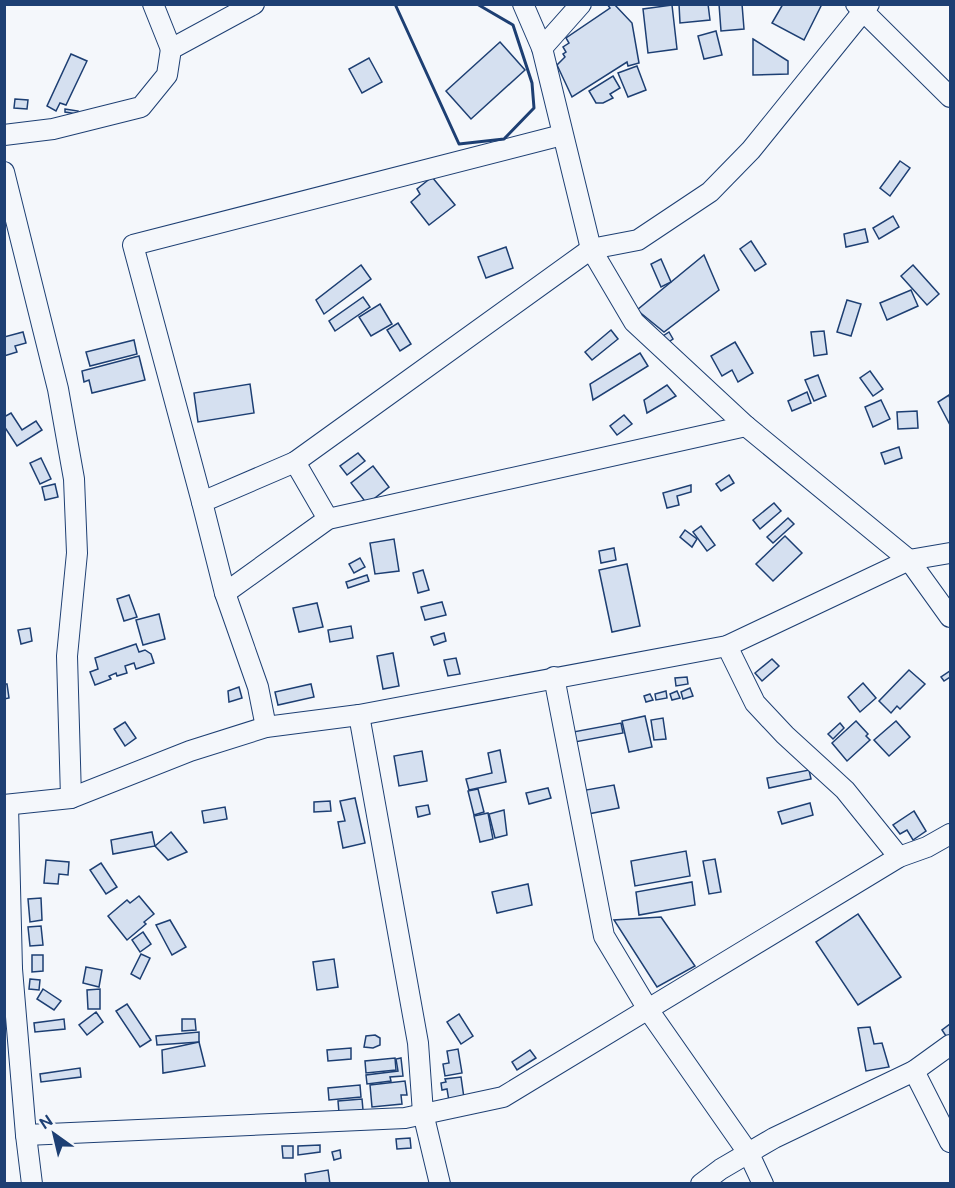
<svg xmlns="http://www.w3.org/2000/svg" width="955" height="1188" font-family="'DM Sans',sans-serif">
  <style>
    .building { fill: #d5e0f0; stroke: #1d3f73; stroke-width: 1.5 }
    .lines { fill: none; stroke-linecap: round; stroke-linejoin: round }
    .minor-casing { stroke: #1d3f73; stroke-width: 22 }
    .minor { stroke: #f4f7fb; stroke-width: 20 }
    .wall { stroke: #1d3f73; stroke-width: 3 }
  </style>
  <rect width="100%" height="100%" fill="#f4f7fb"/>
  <g class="building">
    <polygon points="607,4 614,4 632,23 639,63 628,66 627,62 572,97 557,65 565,57 563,54 566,52 563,47 569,43 566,38 610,8"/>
    <polygon points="679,4 708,4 710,20 680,23"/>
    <polygon points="719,4 742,4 744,29 721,31"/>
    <polygon points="783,4 822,4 804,40 772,23"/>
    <polygon points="672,5 677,49 648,53 643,9"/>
    <polygon points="716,31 722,55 704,59 698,36"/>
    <polygon points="753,39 788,61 788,74 753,75"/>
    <polygon points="500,42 525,70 471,119 446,91"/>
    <polygon points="71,54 87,61 66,105 60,103 56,111 47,106"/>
    <polygon points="369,58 382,82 362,93 349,69"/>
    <polygon points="637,66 646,90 628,97 618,73"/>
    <polygon points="613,76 620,88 610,94 613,98 603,103 596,103 589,91"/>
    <polygon points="15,99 28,100 27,109 14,108"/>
    <polygon points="65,109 78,111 77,114 65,112"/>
    <polygon points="900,161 910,168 890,196 880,188"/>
    <polygon points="432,177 455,205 429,225 411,202 420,194 417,189"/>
    <polygon points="893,216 899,227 879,239 873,228"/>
    <polygon points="865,229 868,242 846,247 844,234"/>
    <polygon points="751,241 766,264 755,271 740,249"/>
    <polygon points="506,247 513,268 486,278 478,257"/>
    <polygon points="704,255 719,290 664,332 637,310"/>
    <polygon points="661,259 671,282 661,287 651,264"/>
    <polygon points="361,265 371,279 324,314 316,300"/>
    <polygon points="913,265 939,294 927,305 901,276"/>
    <polygon points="911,290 918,306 887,320 880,303"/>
    <polygon points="363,297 370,307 335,331 329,321"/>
    <polygon points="847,300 861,304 851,336 837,332"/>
    <polygon points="380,304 392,324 371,336 359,317"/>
    <polygon points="398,323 411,344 400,351 387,330"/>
    <polygon points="611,330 618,339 592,360 585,352"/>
    <polygon points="824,331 827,354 814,356 811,332"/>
    <polygon points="23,332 26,343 15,346 17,352 4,356 4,337"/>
    <polygon points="669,332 673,339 667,343 663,336"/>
    <polygon points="134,340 137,354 90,366 86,352"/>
    <polygon points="735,342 753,373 738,382 732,370 722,376 711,356"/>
    <polygon points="640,353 648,366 593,400 590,384"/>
    <polygon points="139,356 145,380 92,393 89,380 84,382 82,371"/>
    <polygon points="870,371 883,389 873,396 860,378"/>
    <polygon points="818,375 826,396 814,401 805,380"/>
    <polygon points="250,384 254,413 198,422 194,393"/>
    <polygon points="667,385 676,396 647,413 644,400"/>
    <polygon points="807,392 811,403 792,411 788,401"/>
    <polygon points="949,395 950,399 950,425 938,402"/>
    <polygon points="881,400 890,419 873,427 865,407"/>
    <polygon points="917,411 918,428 898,429 897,412"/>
    <polygon points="11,413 22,430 36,421 42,430 17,446 4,426 4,417"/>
    <polygon points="624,415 632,424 617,435 610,426"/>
    <polygon points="899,447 902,458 885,464 881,453"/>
    <polygon points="358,453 365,461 347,475 340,466"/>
    <polygon points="41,458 51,479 40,484 30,463"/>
    <polygon points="373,466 389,487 367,504 351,483"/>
    <polygon points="729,475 734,483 721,491 716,484"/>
    <polygon points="55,484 58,497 45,500 42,487"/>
    <polygon points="691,485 691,492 677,496 679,505 667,508 663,493"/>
    <polygon points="774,503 781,511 760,529 753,520"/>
    <polygon points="788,518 794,524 773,543 767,537"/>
    <polygon points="701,526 715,545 707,551 693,532"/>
    <polygon points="685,530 697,539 692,547 680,537"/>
    <polygon points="785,536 802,553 773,581 756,564"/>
    <polygon points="394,539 399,571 375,574 370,543"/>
    <polygon points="614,548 616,560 601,563 599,551"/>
    <polygon points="360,558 365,567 354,573 349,564"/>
    <polygon points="627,564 640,626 612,632 599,570"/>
    <polygon points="423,570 429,590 418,593 413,573"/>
    <polygon points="367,575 369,581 348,588 346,582"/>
    <polygon points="129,595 137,617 124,621 117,599"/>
    <polygon points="442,602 446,615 425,620 421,607"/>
    <polygon points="317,603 323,627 299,632 293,608"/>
    <polygon points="159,614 165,639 143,645 136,620"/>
    <polygon points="351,626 353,638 330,642 328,630"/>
    <polygon points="30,628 32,641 21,644 18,630"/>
    <polygon points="444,633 446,641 434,645 431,637"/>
    <polygon points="136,644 139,652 145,650 151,654 154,663 136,669 134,663 125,666 127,673 117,676 116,673 109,676 111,679 95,685 90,672 98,669 95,658"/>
    <polygon points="393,653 399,686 383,689 377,656"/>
    <polygon points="456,658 460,674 448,676 444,660"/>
    <polygon points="772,659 779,666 762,681 755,673"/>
    <polygon points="909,670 925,684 900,709 897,706 891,713 879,701"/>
    <polygon points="950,671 950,677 944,681 941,677"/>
    <polygon points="687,677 688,684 676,686 675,678"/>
    <polygon points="863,683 876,698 860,712 848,697"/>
    <polygon points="4,684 7,684 9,698 4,699"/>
    <polygon points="311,684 314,697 278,705 275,692"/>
    <polygon points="239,687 242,698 229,702 228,691"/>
    <polygon points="690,688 693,696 683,699 681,692"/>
    <polygon points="666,691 667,698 656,700 655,694"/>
    <polygon points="677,691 680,698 672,700 670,694"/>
    <polygon points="650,694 653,700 646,702 644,696"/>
    <polygon points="645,716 652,747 629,752 622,721"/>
    <polygon points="663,718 666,739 654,740 651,720"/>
    <polygon points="856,721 868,734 866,736 870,740 847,761 832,743"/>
    <polygon points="896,721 910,737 889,756 874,740"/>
    <polygon points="125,722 136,738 125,746 114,729"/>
    <polygon points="621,723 623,733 575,742 573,732"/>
    <polygon points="840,723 844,728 833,739 828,734"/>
    <polygon points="500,750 506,782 469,790 466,779 492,773 488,753"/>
    <polygon points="422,751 427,781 399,786 394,756"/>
    <polygon points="809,770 811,779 769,788 767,778"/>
    <polygon points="614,785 619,808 588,814 586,790"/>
    <polygon points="548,788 551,798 529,804 526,793"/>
    <polygon points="478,789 484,812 474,815 468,791"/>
    <polygon points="355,798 365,843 343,848 338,822 345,821 340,801"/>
    <polygon points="330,801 331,811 314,812 314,802"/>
    <polygon points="810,803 813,815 782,824 778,812"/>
    <polygon points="428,805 430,814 418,817 416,807"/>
    <polygon points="225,807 227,819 204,823 202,811"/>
    <polygon points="504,810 507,835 495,838 489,814"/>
    <polygon points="914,811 926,831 913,840 907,830 900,834 893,825"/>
    <polygon points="488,813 493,839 480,842 474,816"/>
    <polygon points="152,832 155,846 113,854 111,840"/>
    <polygon points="171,832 187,852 168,860 155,846"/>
    <polygon points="686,851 690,876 635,886 631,861"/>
    <polygon points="715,859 721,892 709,894 703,861"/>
    <polygon points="46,860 69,862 68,875 59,874 58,884 44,883"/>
    <polygon points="101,863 117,887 106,894 90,870"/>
    <polygon points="692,882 695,905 639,915 636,892"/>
    <polygon points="528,884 532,905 497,913 492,892"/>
    <polygon points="139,896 154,914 144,922 146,924 127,940 108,916 127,900 130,903"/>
    <polygon points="41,898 42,920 30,922 28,899"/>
    <polygon points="858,914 901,977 858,1005 816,942"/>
    <polygon points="661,917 695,966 657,987 614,920"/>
    <polygon points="170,920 186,947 172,955 156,925"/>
    <polygon points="41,926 43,945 30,946 28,927"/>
    <polygon points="143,932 151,944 140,952 132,940"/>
    <polygon points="141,954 150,958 140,979 131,974"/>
    <polygon points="32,955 43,955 43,971 32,972"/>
    <polygon points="334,959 338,987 317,990 313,962"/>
    <polygon points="86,967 102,970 99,987 83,983"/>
    <polygon points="30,979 40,980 39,990 29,989"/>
    <polygon points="43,989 61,1001 54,1010 37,999"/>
    <polygon points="100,989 100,1009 88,1009 87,990"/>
    <polygon points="127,1004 151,1040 140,1047 116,1011"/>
    <polygon points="96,1012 103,1022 87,1035 79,1025"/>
    <polygon points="459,1014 473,1036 461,1044 447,1022"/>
    <polygon points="64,1019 65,1029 35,1032 34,1023"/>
    <polygon points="182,1019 195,1019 196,1030 182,1031"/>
    <polygon points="950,1024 950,1038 948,1039 942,1030"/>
    <polygon points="870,1027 874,1044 882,1043 889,1067 866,1071 858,1028"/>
    <polygon points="199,1032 199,1042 157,1045 156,1036"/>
    <polygon points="375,1035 380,1038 380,1045 373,1048 364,1047 366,1036"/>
    <polygon points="199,1042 205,1066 163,1073 162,1050"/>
    <polygon points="351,1048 351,1059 328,1061 327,1050"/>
    <polygon points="458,1049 462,1073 445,1076 443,1064 449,1063 447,1051"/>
    <polygon points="530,1050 536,1058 517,1070 512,1062"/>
    <polygon points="395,1058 396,1070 366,1073 365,1061"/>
    <polygon points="401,1058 403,1076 390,1077 391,1081 367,1084 366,1075 398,1071 396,1059"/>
    <polygon points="80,1068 81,1077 41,1082 40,1074"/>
    <polygon points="461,1077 464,1098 449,1101 447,1089 442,1090 441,1083 446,1082 445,1079"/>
    <polygon points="405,1081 407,1095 401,1095 402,1104 372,1107 370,1085"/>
    <polygon points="360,1085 361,1097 329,1100 328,1088"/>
    <polygon points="362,1099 363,1110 339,1113 338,1101"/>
    <polygon points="410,1138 411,1148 397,1149 396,1139"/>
    <polygon points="320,1145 320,1152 298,1155 298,1146"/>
    <polygon points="282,1146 293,1146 293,1158 283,1158"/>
    <polygon points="340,1150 341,1158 334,1160 332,1152"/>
    <polygon points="328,1170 330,1184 306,1184 305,1174"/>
  </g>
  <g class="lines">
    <defs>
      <g id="minor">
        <polyline points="153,4 171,49"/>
        <polyline points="523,4 542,48 591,249 634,322 746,426 909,560 950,617"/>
        <polyline points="856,4 950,97"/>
        <polyline points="542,48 581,4"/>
        <polyline points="4,135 53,129 141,107 167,75 171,49 254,4"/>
        <polyline points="4,172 58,389 74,479 77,553 67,656 71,798"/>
        <polyline points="295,462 328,519"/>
        <polyline points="202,502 133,245 562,135"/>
        <polyline points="225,593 202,502 295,462 591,249 638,240 710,192 751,150 869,4"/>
        <polyline points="727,646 755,703 785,735 845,790 899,857"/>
        <polyline points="554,677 604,936 649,1011 749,1154 763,1184"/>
        <polyline points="359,715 418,1043 423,1113 440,1184"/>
        <polyline points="266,727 258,687 225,593 328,519 746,426"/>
        <polyline points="4,805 71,798 190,751 266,727 359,715 727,646 909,560 950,553"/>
        <polyline points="8,805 12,969"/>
        <polyline points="4,970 12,969 26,1135 32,1184"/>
        <polyline points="914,1071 950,1142"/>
        <polyline points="26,1135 405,1118 503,1097 899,857 927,847 950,834"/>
        <polyline points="701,1184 721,1169 774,1138 914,1071 950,1045"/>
      </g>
    </defs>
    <use href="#minor" class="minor-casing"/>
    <use href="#minor" class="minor"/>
    <polyline class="wall" points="395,4 459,144 504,139 534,108 532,83 513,25 477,4"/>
  </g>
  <rect width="955" height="1188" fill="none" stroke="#1d3f73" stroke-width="12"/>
  <g transform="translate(54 1134) rotate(326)" stroke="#f4f7fb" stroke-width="4.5" paint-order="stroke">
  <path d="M0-4.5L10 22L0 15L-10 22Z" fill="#1d3f73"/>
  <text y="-9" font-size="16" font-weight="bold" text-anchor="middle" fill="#1d3f73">N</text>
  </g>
</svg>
